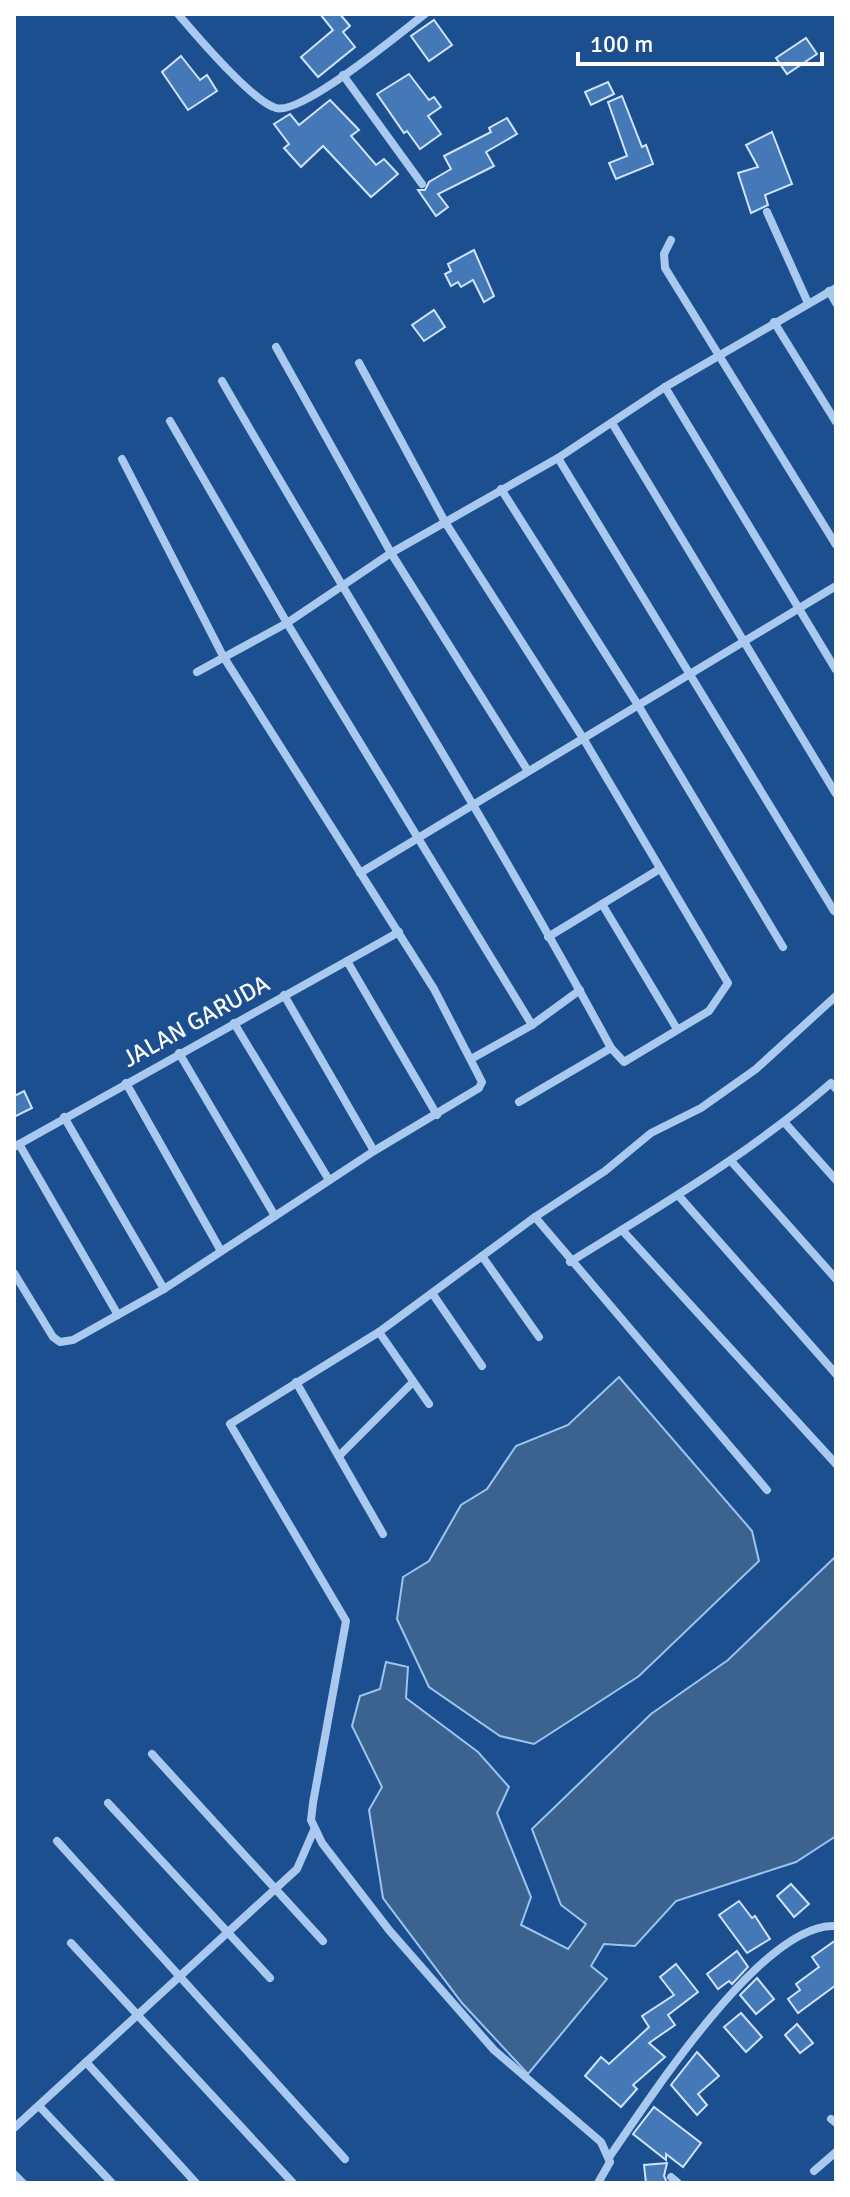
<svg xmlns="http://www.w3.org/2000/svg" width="850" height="2197" font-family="Signika,sans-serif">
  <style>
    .water { fill: #3c6290; stroke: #9cc4f0; stroke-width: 2 }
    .building { fill: #4478b7; stroke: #cfe3fa; stroke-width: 2 }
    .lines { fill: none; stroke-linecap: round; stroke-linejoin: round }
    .minor { stroke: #a9c9ee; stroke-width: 8 }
    .labels { text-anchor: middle; stroke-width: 6; stroke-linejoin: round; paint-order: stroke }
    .street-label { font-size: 24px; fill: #fff; stroke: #1b4f8f }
  </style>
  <rect width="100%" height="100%" fill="#1b4f8f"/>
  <g class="water">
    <polygon points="619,1377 752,1531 759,1561 639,1676 534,1744 500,1736 429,1687 397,1619 403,1577 429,1561 461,1505 487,1489 516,1446 568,1425"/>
    <polygon points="836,1556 836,1836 796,1862 676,1901 635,1946 604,1944 591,1966 607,1979 528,2074 462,2003 383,1898 369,1810 382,1787 352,1726 360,1696 380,1689 386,1662 408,1667 406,1698 478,1752 509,1787 497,1813 531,1897 521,1925 568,1949 586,1924 561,1905 532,1829 651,1714 728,1660"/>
  </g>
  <g class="building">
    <polygon points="320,14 340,14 350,26 343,32 355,47 318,77 301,57 333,30"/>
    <polygon points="434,20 452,45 429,61 411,36"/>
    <polygon points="806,38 817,54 787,74 776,58"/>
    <polygon points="181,56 200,80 207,75 217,91 188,110 162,72"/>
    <polygon points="409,74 429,100 434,97 441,107 428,116 441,134 420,149 407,131 404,133 377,94"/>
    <polygon points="608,82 614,94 591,105 585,92"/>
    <polygon points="622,96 642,147 646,145 653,164 616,179 609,163 627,156 608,102"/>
    <polygon points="330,100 359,130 351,136 376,165 384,159 398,174 371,197 323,146 301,167 284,148 289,144 274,124 290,114 299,125"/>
    <polygon points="507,118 517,134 486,152 494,166 438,194 448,207 436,216 418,190 425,190 429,182 451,169 444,156 491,132 489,128"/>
    <polygon points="772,132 792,184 765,195 768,205 751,213 738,173 758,167 746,145"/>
    <polygon points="474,250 494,296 484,302 473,280 461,287 458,282 451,286 445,274 451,271 448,264"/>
    <polygon points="434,310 445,327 424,341 412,325"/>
    <polygon points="24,1091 32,1108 14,1117 14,1096"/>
    <polygon points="791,1884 809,1904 794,1917 777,1896"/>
    <polygon points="739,1901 752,1918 755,1916 770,1939 747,1953 719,1915"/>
    <polygon points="836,1940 836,1985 798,2013 788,1999 800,1990 796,1984 819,1967 812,1957"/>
    <polygon points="737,1951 748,1967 732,1984 729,1981 718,1989 707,1974"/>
    <polygon points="676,1964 698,1992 668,2015 675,2025 649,2043 665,2057 633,2085 637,2089 621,2107 585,2076 601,2057 609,2064 649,2027 642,2016 674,1995 660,1977"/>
    <polygon points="757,1978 774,1999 756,2014 740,1995"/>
    <polygon points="741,2013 762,2037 746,2052 724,2027"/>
    <polygon points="797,2024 813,2043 800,2053 785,2035"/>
    <polygon points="697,2052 719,2076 698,2094 707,2105 697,2115 671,2085"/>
    <polygon points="654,2107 701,2143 683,2167 666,2154 666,2160 633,2134"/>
    <polygon points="667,2163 664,2176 667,2183 646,2183 644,2165"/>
  </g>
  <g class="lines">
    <g class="minor">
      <path d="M 178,14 C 195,34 253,102 276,108 C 301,116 401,32 425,14"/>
      <polyline points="343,75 422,184"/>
      <polyline points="767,212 808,303"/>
      <polyline points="671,240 664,254 665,268 836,545"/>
      <polyline points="829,291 836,303"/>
      <polyline points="774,322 836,422"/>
      <polyline points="276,347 391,553 528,771"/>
      <path d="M 222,381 C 350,604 489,822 611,1048 L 624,1062 L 709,1011 L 728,983 L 583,738 L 445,522 L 359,363"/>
      <polyline points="665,387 836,670"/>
      <polyline points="170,421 287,623 532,1025"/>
      <polyline points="612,423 836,794"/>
      <polyline points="558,458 834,911"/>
      <polyline points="501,489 638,705 783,947"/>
      <polyline points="197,672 287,623 391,553 558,458 665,387 836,288"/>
      <polyline points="360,873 836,586"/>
      <polyline points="602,904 677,1029"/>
      <polyline points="548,937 658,870"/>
      <polyline points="347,961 437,1115"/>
      <polyline points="284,995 374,1151"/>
      <polyline points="234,1023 329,1180"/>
      <polyline points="179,1053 275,1216"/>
      <polyline points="471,1059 532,1025 580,990"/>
      <polyline points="126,1083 221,1251"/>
      <polyline points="519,1102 611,1048"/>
      <polyline points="64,1117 164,1289"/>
      <polyline points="785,1123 836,1180"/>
      <polyline points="19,1144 118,1315"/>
      <polyline points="14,1147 399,932"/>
      <polyline points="731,1161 836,1279"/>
      <polyline points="678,1195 836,1374"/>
      <polyline points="535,1217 767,1490"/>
      <polyline points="622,1230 836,1464"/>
      <polyline points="482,1256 539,1337"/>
      <path d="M 570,1262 C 660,1206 751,1153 831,1083 L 836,1089"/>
      <polyline points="14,1273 53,1337 60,1342 73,1340 164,1289 374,1151 479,1088 482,1082 434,989 223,656 122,459"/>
      <polyline points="432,1293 482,1366"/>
      <polyline points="379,1332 429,1404"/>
      <polyline points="296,1382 383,1534"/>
      <polyline points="339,1456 413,1382"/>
      <polyline points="152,1754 323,1941"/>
      <polyline points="108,1803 270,1978"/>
      <polyline points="57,1841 345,2159"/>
      <polyline points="71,1943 293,2183"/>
      <polyline points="86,2062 196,2183"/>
      <polyline points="39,2106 112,2183"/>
      <polyline points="831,2119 836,2123"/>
      <polyline points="14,2128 297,1869 314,1830"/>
      <path d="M 610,2156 C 649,2100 763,1921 836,1926"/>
      <polyline points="814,2171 836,2152"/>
      <polyline points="14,2174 23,2183"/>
      <polyline points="671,2177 678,2183"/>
      <polyline points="598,2183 610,2162 601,2142 494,2050 389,1930 322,1843 311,1820 313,1803 346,1621 230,1424 379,1332 535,1217 605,1171 651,1133 701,1108 756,1069 836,996"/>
    </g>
  </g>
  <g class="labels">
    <g class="street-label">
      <text transform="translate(196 1021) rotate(-29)" y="8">JALAN GARUDA</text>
    </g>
  </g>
  <rect width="850" height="2197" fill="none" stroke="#ffffff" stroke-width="32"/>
  <path d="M578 52v12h244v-12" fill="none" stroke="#ffffff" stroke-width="4"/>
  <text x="590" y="52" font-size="24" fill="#ffffff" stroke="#1b4f8f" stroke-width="6" paint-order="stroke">100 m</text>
</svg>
